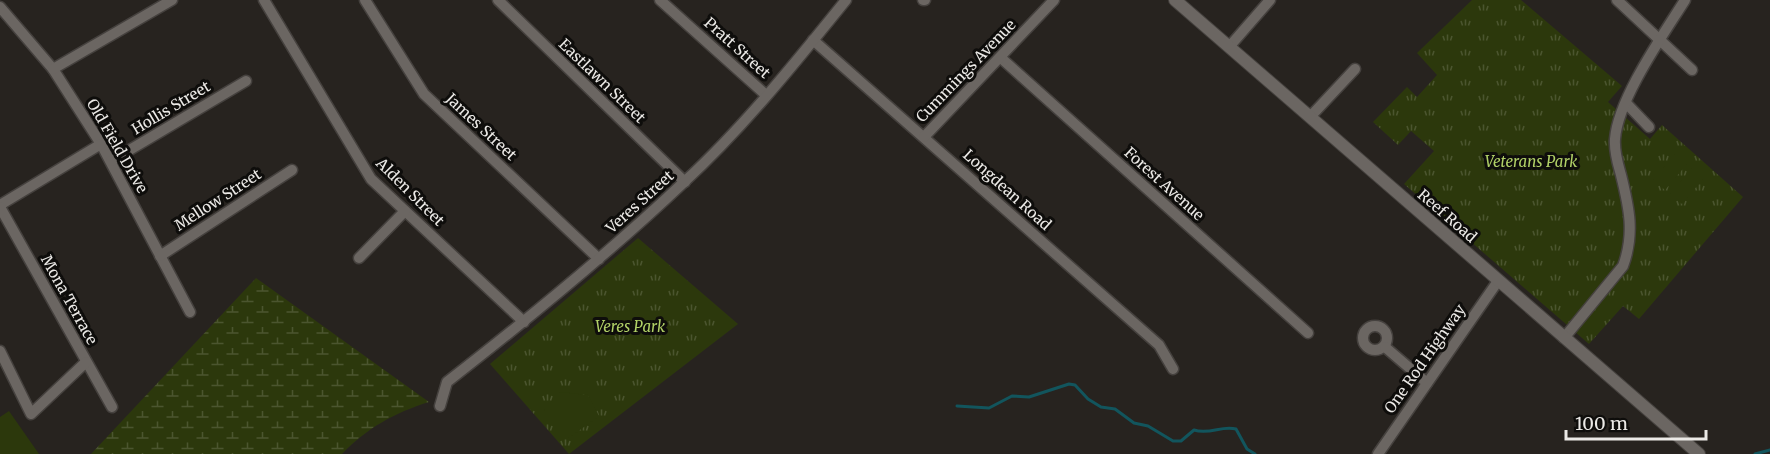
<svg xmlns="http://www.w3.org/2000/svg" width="1770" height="454" font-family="Merriweather,serif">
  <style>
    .grass { fill: url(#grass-tufts) }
    .wetland { fill: url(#wetland-marsh) }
    .pitch { fill: #2c380c }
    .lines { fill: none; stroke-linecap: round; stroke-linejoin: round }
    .stream { stroke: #12555d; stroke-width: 3 }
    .minor-casing { stroke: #45413e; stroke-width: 13 }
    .tertiary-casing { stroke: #45413e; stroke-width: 14 }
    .minor { stroke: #6b6662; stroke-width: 10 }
    .tertiary { stroke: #6b6662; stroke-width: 12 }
    .labels { text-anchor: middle; stroke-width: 6; stroke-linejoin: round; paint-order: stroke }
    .street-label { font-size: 15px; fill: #ebe9e6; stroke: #0e0d0b }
    .park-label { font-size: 15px; font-style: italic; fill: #b1d167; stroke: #0e0d0b }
  </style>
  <defs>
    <pattern id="grass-tufts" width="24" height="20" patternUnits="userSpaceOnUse" patternTransform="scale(1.5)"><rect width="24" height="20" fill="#2c380c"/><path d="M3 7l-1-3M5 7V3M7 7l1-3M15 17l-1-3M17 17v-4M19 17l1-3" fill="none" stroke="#4b552f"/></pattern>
    <pattern id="wetland-marsh" width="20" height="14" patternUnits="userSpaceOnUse" patternTransform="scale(1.5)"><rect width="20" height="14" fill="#2c380c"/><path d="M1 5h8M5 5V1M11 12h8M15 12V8" fill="none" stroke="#4b552f"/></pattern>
  </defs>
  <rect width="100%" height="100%" fill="#27231f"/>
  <g class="grass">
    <polygon points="1472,0 1521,0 1622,86 1608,102 1650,139 1662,125 1743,197 1639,319 1623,306 1589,344 1404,184 1434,151 1411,131 1398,145 1373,122 1407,87 1417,97 1437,75 1417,53"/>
    <polygon points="638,238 738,324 569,454 490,364"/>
  </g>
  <path class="wetland" d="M 256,278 L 429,402 C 394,413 367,428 342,454 L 91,454 Z"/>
  <g class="pitch">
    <polygon points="1675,154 1687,164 1665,190 1653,180"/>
    <polygon points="1692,168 1703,179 1682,204 1670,194"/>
    <polygon points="560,392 588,395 599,416 569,438 544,410"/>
    <polygon points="9,411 39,454 0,454 0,417"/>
  </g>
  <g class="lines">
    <g class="stream">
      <path d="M 957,406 L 989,408 L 1012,396 L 1029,397 L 1069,384 L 1075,385 L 1088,399 L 1101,407 L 1115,409 L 1134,423 L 1148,426 L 1173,441 L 1181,441 L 1194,430 C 1210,435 1222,425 1236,429 L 1247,449 L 1255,454"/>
      <polyline points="1755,454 1770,450"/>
    </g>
    <defs>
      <g id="minor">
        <polyline points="264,0 371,179 524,322"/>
        <polyline points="365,0 424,94 599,259"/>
        <polyline points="498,0 685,182"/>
        <polyline points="660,0 766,95"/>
        <polyline points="923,0 925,0"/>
        <polyline points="1617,0 1692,70"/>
        <polyline points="0,7 53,69 101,144 190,312"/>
        <polyline points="813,40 1159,345 1173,369"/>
        <polyline points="1229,47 1270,0"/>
        <polyline points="1001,58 1308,333"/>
        <polyline points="53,69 172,0"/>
        <polyline points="1626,103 1649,127"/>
        <polyline points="1310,117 1355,69"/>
        <polyline points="924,137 1054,0"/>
        <polyline points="111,161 246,81"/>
        <polyline points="0,205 101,144"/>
        <polyline points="0,207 112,407"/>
        <polyline points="160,256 292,170"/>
        <polyline points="359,258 405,211"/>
        <circle cx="1375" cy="338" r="12"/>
        <path d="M 1564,338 L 1623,266 C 1635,234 1629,207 1621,175 C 1618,164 1614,152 1615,139 C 1618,99 1663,35 1685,0"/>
        <polyline points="1385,347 1427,383"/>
        <polyline points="0,351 31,414 86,362"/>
        <path d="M 440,406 L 447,382 C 528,319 608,254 683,183 C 743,128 795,63 846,0"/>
        <polyline points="1378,454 1498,281"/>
      </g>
      <polyline id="tertiary" points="1175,0 1699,454"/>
    </defs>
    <use href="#minor" class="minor-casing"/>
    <use href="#tertiary" class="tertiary-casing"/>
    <use href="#minor" class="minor"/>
    <use href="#tertiary" class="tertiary"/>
  </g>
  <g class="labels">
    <g class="street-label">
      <text transform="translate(737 48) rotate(42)" y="5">Pratt Street</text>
      <text transform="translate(966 71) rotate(-46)" y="5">Cummings Avenue</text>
      <text transform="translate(602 81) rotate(44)" y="5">Eastlawn Street</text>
      <text transform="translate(171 108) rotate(-31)" y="5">Hollis Street</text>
      <text transform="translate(481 127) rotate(43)" y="5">James Street</text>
      <text transform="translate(117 146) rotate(60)" y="5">Old Field Drive</text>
      <text transform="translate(1164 184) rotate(42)" y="5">Forest Avenue</text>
      <text transform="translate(1007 190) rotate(42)" y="5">Longdean Road</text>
      <text transform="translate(410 192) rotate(45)" y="5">Alden Street</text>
      <text transform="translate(218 200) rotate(-33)" y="5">Mellow Street</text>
      <text transform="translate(640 202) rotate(-42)" y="5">Veres Street</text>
      <text transform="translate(1447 216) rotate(41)" y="5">Reef Road</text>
      <text transform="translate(69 300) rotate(61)" y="5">Mona Terrace</text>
      <text transform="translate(1425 359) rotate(-55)" y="5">One Rod Highway</text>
    </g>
    <g class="park-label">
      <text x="1531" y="167">Veterans Park</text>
      <text x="630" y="332">Veres Park</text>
    </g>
  </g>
  <path d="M1566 430v9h140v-9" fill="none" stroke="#ebe9e6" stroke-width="3"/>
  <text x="1575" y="430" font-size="18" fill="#ebe9e6" stroke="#0e0d0b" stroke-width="4.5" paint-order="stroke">100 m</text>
</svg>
